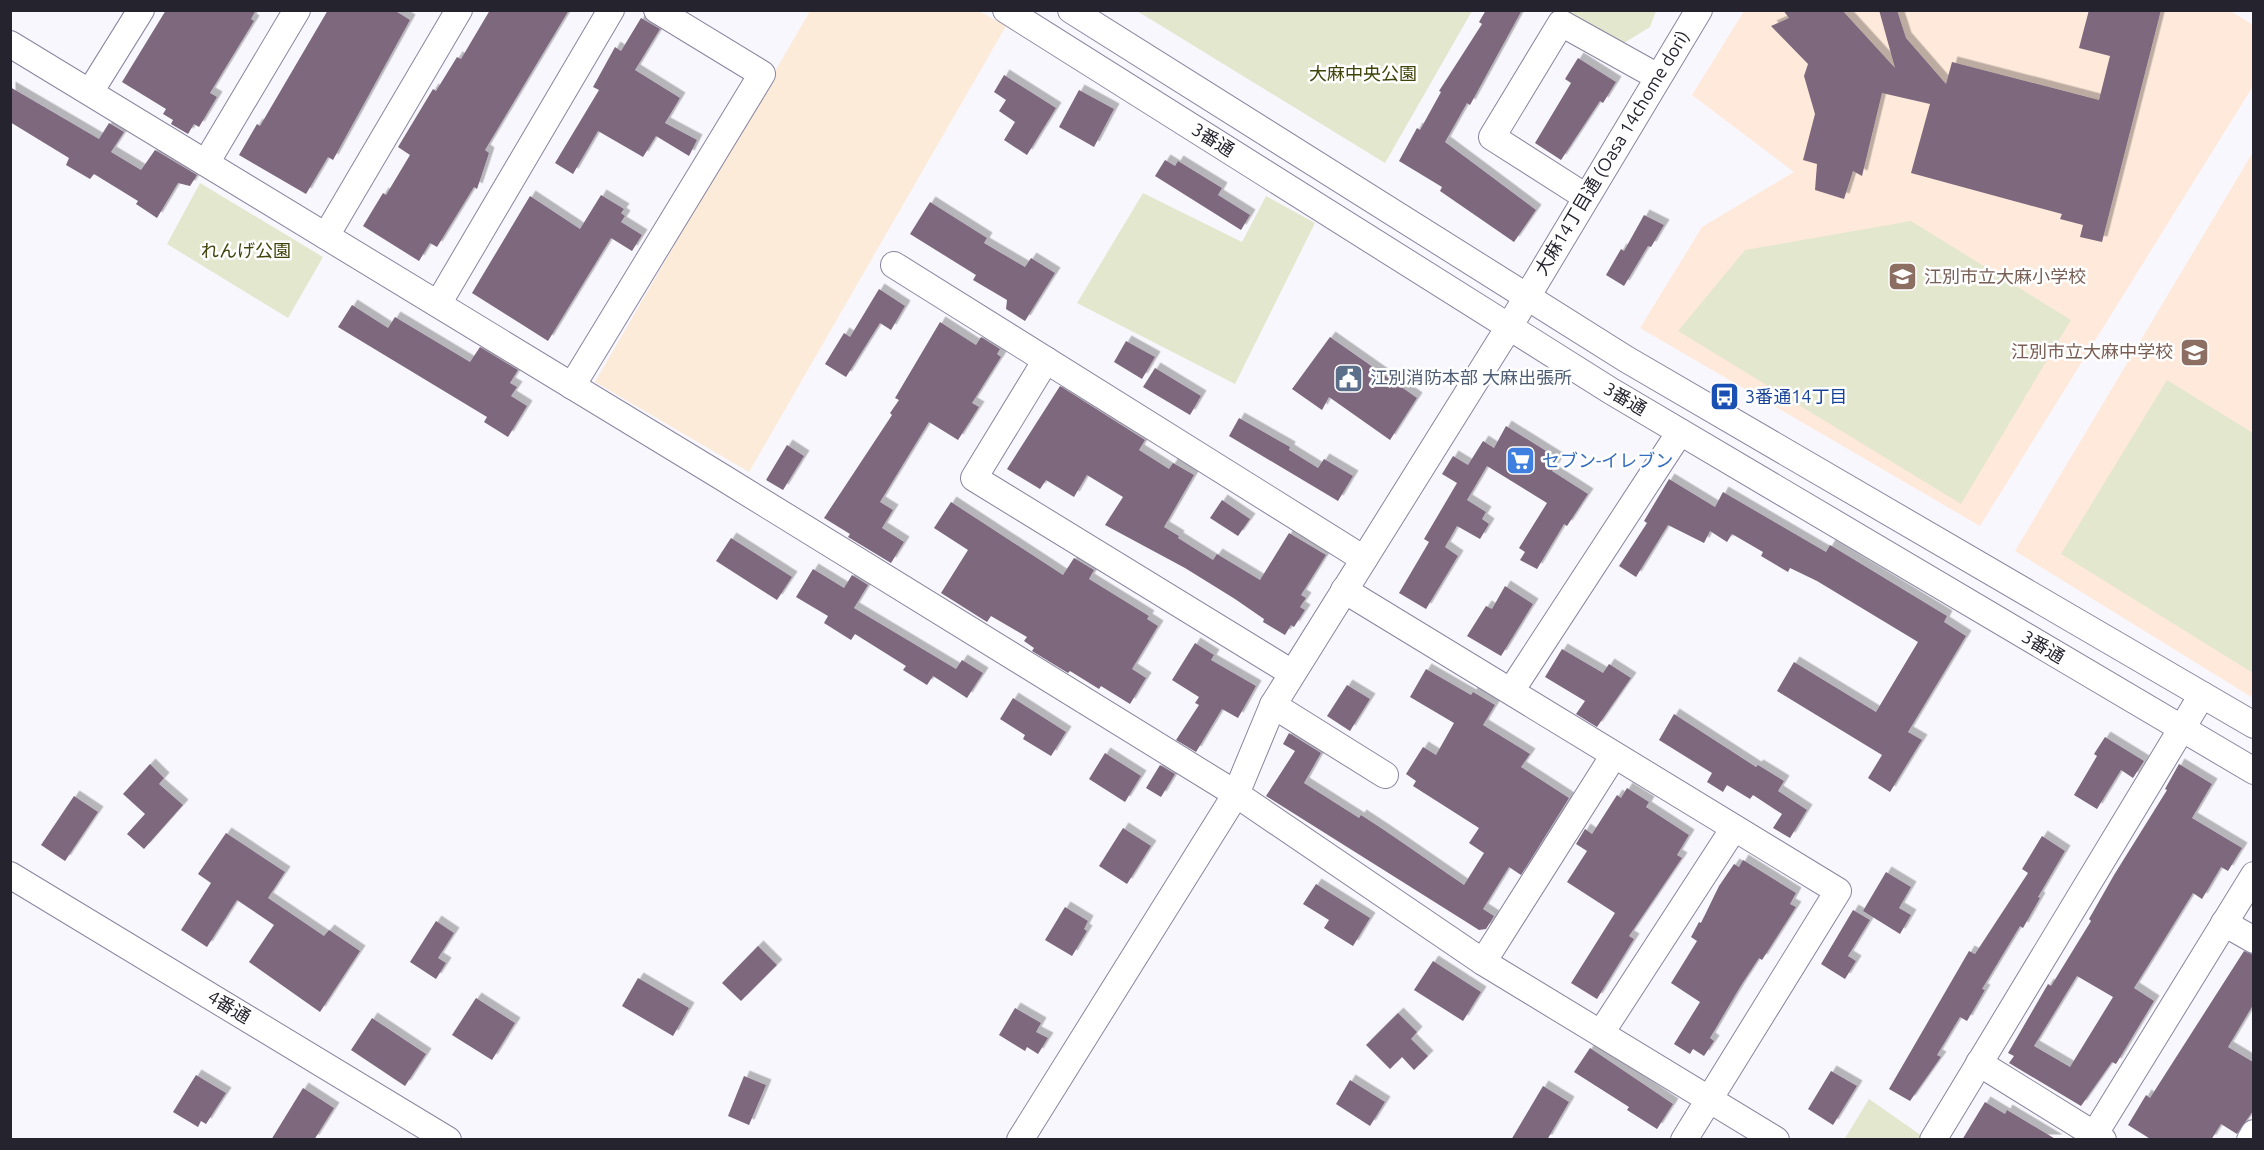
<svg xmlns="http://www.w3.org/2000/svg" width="2264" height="1150" font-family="Ubuntu,'Noto Sans JP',sans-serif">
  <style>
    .industrial { fill: #fcebd9 }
    .education { fill: #ffe9db }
    .green { fill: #e3e7cd }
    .building { fill: #7d687d; fill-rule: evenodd; filter: url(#shadow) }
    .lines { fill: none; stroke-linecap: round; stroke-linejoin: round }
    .minor-casing { stroke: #8a85a0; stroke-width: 28 }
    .minor { stroke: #fff; stroke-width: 26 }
    .labels { text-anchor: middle; stroke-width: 5; stroke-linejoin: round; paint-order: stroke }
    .park-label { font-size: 18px; fill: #40440a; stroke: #fff }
    .street-label { font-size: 18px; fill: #25232e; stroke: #fff }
    .education-label { font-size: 18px; fill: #785e54; stroke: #fff; text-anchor: start }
    .service-label { font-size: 18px; fill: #4e5e75; stroke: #fff; text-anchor: start }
    .transit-label { font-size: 18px; fill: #164399; stroke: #fff; text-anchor: start }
    .shop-label { font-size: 18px; fill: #366cbe; stroke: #fff; text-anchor: start }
  </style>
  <defs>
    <filter id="shadow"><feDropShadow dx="5.5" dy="-5.5" stdDeviation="0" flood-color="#0004"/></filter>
  </defs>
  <rect width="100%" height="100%" fill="#f8f7fd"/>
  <polygon class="industrial" points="810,11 979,11 1006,26 749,472 595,382"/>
  <g class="education">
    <polygon points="2229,10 2253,25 2253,86 1980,526 1640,328 1702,227 1794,172 1692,95 1744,11"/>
    <polygon points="2253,152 2253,698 2015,551"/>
  </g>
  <g class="green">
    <polygon points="1137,11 1472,11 1385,163"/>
    <polygon points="1563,11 1656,11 1650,27 1603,56"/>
    <polygon points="200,183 323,257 288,318 167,244"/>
    <polygon points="1143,193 1242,242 1266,196 1315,223 1235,384 1077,303"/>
    <polygon points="1911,221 2071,320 1961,504 1678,331 1745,250"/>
    <polygon points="2167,380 2253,433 2253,673 2061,554"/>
    <polygon points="1869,1099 1922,1136 1920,1140 1844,1140"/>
  </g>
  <g class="building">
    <polygon points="166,10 256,10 251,19 254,21 210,93 217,97 199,127 194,124 188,134 171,124 173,120 163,114 166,109 122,82"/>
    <polygon points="328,10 394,10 410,20 333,160 328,157 306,194 239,155 257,124 260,126"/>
    <polygon points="490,10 569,10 485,150 489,153 477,189 474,187 437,247 430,243 419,261 363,226 383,193 386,195 410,155 398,147 433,89 436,91 457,57 461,59"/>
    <polygon points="1486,10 1522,10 1470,105 1467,103 1445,142 1536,210 1514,242 1440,191 1442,187 1399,161 1417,128 1420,130 1441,92 1439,91 1482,24 1479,22"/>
    <polygon points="1783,10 1842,10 1895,68 1879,10 1897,10 1906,38 1946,84 1952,62 2099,100 2110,56 2079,48 2089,10 2161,10 2102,242 2080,237 2083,225 2060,219 2062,214 1911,173 1930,104 1882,93 1862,176 1853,171 1844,199 1815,190 1817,164 1803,160 1815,114 1804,76 1808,64 1771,26 1789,18"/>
    <polygon points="641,18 660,29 635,70 680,98 665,123 697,140 689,156 656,136 643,157 598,131 573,174 555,163 599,90 593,87 615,47 621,51"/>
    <polygon points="1578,58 1616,82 1603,103 1600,101 1561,160 1535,143 1571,83 1565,79"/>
    <polygon points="1004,75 1056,108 1027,155 1004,140 1015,122 999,111 1006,100 994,92"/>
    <polygon points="10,87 99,139 109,123 124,132 111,152 141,170 155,150 197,175 190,186 178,183 157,218 136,204 138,201 94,174 90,179 66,165 69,158 10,122"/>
    <polygon points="1079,90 1114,109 1094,147 1059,127"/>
    <polygon points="1165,160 1175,166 1178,161 1222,188 1218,195 1250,215 1241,230 1155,176"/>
    <polygon points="601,195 624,209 621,213 625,216 621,222 642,235 632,251 611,238 548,341 472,293 530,196 580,229"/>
    <polygon points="930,202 987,238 984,243 1025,267 1031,258 1055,273 1025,321 1006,309 1007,300 973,280 976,275 910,234"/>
    <polygon points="1644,215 1664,225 1651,247 1648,246 1624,286 1606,275 1621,249 1624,251"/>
    <polygon points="879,289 905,306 891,330 880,323 846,377 825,364 844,333 850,337"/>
    <polygon points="352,305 388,328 395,317 470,362 480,347 518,370 510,383 517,387 511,396 527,406 508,437 484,422 487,417 338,327"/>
    <polygon points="940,322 976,345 981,337 1000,349 997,354 1001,357 972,403 979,407 958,440 929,422 880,502 893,510 882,528 904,542 891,563 848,537 850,534 824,518 892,415 890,413 899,400 895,398"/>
    <polygon points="1330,337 1417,398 1390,440 1329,397 1322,410 1292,389"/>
    <polygon points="1126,341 1155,357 1142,379 1114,362"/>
    <polygon points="1155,368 1201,396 1190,415 1143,387"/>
    <polygon points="1060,386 1145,440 1139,450 1169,469 1173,463 1194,475 1164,527 1179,536 1178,538 1213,560 1217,554 1260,580 1289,533 1326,555 1301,595 1306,598 1300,607 1305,610 1294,627 1291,625 1285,635 1263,622 1264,619 1235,599 1185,568 1105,525 1123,497 1087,475 1074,497 1046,480 1040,489 1007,469"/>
    <polygon points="1239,418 1290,447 1289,450 1318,468 1324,459 1353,476 1338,501 1229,436"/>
    <polygon points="1506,426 1559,459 1552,471 1588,494 1567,526 1564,524 1537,569 1520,560 1525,552 1519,548 1547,503 1487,466 1467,500 1486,512 1482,519 1489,524 1480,539 1457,526 1445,547 1458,556 1426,609 1399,593 1429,542 1424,539 1457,483 1442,474 1453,456 1468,465 1483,441 1494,448"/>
    <polygon points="787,445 804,456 783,490 766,480"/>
    <polygon points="1669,479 1715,507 1723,492 1826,552 1830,545 1947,616 1944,622 1966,636 1908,732 1922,740 1890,792 1868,778 1882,755 1777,691 1794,662 1876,712 1918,642 1817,581 1790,568 1788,572 1761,556 1763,552 1732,534 1727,542 1710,531 1704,543 1668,525 1636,577 1619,566 1647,523 1644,521"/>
    <polygon points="1222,500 1250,519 1238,536 1210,518"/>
    <polygon points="951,502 1063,575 1074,558 1094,570 1089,579 1149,616 1147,619 1158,626 1132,669 1146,678 1130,704 1101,686 1099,689 1070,671 1068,673 1032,651 1034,648 1024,641 1027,637 991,616 987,622 941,593 968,550 934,528"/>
    <polygon points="731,538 792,577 777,600 716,561"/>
    <polygon points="813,569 844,588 852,575 868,585 854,608 956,669 962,660 983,673 967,698 933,676 927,685 903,670 906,666 855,634 851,640 824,623 828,616 796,597"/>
    <polygon points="1505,586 1533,604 1501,656 1467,636 1486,606 1492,609"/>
    <polygon points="1195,643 1214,655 1211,660 1256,686 1238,718 1222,709 1196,752 1176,740 1199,705 1195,703 1199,697 1172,680"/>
    <polygon points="1562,649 1603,673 1609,664 1631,678 1597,727 1576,714 1585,701 1545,677"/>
    <polygon points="1426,669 1471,695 1473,692 1495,705 1483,725 1530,754 1521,767 1569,798 1521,875 1509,867 1483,909 1494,916 1486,929 1479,930 1468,923 1266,796 1295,751 1283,744 1289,733 1321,753 1304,783 1359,818 1361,815 1384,830 1464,885 1484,853 1469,843 1479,828 1413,786 1416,781 1406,774 1423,747 1436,755 1454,723 1410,697"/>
    <polygon points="1347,685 1370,699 1350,731 1327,716"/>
    <polygon points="1013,698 1066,732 1051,756 1023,739 1025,735 1000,719"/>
    <polygon points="1674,714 1756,767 1758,765 1784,781 1778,791 1807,810 1790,838 1773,828 1782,814 1753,795 1750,799 1727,785 1723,792 1707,782 1712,773 1659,740"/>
    <polygon points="2105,737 2144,761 2133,778 2121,770 2097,809 2074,795 2097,756 2094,754"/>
    <polygon points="1105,753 1141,776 1125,802 1089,779"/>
    <polygon points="150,764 164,778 159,784 183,805 144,849 127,834 145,814 123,794"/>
    <path d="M 2179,764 L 2212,784 L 2192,818 L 2242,848 L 2228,871 L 2221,867 L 2202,899 L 2193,893 L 2167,935 L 2134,988 L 2154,1001 L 2116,1064 L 2112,1062 L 2081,1106 L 2009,1063 L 2014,1056 L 2008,1053 L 2048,984 L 2051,986 L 2091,921 L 2089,919 L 2114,875 L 2167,790 L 2165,789 ZM 2077,976 L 2113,997 L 2070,1067 L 2034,1046 Z"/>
    <polygon points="1160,765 1175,774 1161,797 1146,788"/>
    <polygon points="1627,788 1649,802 1646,807 1689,835 1677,855 1682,858 1629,936 1634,939 1597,999 1571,983 1615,913 1567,882 1587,851 1576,844 1585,829 1592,834 1617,795 1621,798"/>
    <polygon points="74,796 98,812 65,861 41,845"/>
    <polygon points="1123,828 1151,846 1127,884 1099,866"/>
    <polygon points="226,833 285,872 268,898 324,936 329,930 360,951 320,1012 249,962 274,925 237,900 207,947 181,930 211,883 198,874"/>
    <polygon points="2042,836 2065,851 2038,897 2040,898 2023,928 2020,926 1982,989 1985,990 1967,1021 1960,1017 1937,1055 1941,1057 1910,1101 1889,1089 1969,951 1975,954 2028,873 2022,869"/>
    <polygon points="1743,860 1796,893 1790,904 1796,907 1762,960 1759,958 1740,987 1710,1038 1714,1041 1704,1056 1693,1049 1690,1054 1674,1044 1700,1002 1671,983 1697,941 1691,937 1699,922 1701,923 1719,886 1734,864 1739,867"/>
    <polygon points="1886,872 1911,887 1899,908 1911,915 1900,934 1863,911"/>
    <polygon points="1316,884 1370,918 1353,946 1324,928 1329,920 1303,904"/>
    <polygon points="1065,907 1088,921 1084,929 1087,931 1072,956 1045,940"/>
    <polygon points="1853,910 1870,920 1848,956 1856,961 1845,979 1821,964"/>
    <polygon points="436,921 454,933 438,958 446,963 436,979 410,962"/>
    <polygon points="758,946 777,965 741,1001 722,983"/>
    <polygon points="2244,951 2253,955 2253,1005 2228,1047 2253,1062 2253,1111 2237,1134 2221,1124 2211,1140 2152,1140 2128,1125 2146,1095 2150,1098"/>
    <polygon points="1433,961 1481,992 1463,1021 1414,990"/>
    <polygon points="638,978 689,1008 673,1036 622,1006"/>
    <polygon points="476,998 515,1023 492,1060 452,1035"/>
    <polygon points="1015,1008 1041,1023 1036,1032 1048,1038 1038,1054 1027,1047 1025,1051 999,1035"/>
    <polygon points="1398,1013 1417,1032 1411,1039 1428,1056 1414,1070 1402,1057 1390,1069 1366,1045"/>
    <polygon points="372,1018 426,1054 405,1086 351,1050"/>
    <polygon points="1590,1048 1673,1104 1657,1129 1627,1110 1629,1107 1574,1072"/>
    <polygon points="1831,1071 1857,1086 1833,1125 1808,1109"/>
    <polygon points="196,1075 226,1093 206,1124 201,1121 198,1127 173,1112"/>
    <polygon points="744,1076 766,1085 749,1125 728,1116"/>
    <polygon points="1350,1080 1385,1102 1370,1126 1336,1104"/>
    <polygon points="1543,1086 1569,1102 1547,1140 1511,1140"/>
    <polygon points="303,1088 334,1108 314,1140 271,1140"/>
    <polygon points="1985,1102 2005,1114 2007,1110 2057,1140 1962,1140"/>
  </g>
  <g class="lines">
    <defs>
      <g id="minor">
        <polyline points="1006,10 1611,391 2254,771"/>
        <polyline points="1071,10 1626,359 2254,725"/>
        <polyline points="10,44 722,477 1236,794 1483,962 1776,1140"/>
        <polyline points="90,92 141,10"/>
        <polyline points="206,163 297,10"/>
        <polyline points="1586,197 1492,137 1561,23 1658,77"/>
        <polyline points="326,236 459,10"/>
        <polyline points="894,265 1364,559"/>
        <polyline points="438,304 611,10"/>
        <polyline points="1046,360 974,478 1292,673"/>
        <polyline points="572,386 762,74 657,10"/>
        <polyline points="1344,590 1838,891 1684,1140"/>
        <polyline points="1511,691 1680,432"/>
        <polyline points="1273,705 1385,775"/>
        <polyline points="10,875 448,1140"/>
        <polyline points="2224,923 2254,940"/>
        <polyline points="1483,962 1614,755"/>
        <polyline points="1601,1033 1734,828"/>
        <polyline points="1979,1063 2103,1140"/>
        <polyline points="1020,1140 1236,794 1273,705 1509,327 1699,10"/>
        <polyline points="1933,1140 2202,695"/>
        <polyline points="2091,1140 2254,875"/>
        <polyline points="2250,1140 2254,1133"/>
      </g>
    </defs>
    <use href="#minor" class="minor-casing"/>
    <use href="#minor" class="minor"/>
  </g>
  <defs>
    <symbol id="school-square" viewBox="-11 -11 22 22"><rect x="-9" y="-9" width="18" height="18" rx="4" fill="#8d6e63" stroke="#fff"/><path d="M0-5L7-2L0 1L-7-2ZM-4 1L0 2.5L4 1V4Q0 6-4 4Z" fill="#fff"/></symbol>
    <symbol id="civic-square" viewBox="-11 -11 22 22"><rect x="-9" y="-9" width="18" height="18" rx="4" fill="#5c6f8a" stroke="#fff"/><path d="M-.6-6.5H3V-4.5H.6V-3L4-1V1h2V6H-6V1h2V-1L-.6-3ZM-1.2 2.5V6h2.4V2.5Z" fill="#fff"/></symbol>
    <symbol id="bus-square" viewBox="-11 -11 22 22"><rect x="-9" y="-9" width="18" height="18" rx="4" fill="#1a4fb4" stroke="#fff"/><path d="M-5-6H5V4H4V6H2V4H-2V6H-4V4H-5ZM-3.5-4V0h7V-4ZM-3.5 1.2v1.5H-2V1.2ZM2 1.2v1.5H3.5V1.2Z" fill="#fff"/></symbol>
    <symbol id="supermarket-square" viewBox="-11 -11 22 22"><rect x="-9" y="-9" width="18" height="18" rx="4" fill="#3f7fe0" stroke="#fff"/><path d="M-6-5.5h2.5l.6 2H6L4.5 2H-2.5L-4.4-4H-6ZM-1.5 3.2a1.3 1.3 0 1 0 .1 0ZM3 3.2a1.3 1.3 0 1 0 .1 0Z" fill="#fff"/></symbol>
  </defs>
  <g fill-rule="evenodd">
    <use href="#school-square" x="1886" y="260" width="33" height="33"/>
    <use href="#school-square" x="2178" y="336" width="33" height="33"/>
    <use href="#civic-square" x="1332" y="362" width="33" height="33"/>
    <use href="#bus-square" x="1708" y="380" width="33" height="33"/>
    <use href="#supermarket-square" x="1504" y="444" width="33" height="33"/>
  </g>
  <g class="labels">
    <g class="park-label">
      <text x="1363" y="80">大麻中央公園</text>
      <text x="246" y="257">れんげ公園</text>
    </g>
    <g class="street-label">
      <text transform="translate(1213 140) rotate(32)" y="6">3番通</text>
      <text transform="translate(1612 153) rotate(-59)" y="6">大麻14丁目通 (Oasa 14chome dori)</text>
      <text transform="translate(1625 399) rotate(31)" y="6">3番通</text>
      <text transform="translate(2043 647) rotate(31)" y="6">3番通</text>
      <text transform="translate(229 1007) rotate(31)" y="6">4番通</text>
    </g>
    <g class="education-label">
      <text x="1924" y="283">江別市立大麻小学校</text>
      <text x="2173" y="358" text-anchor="end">江別市立大麻中学校</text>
    </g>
    <g class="service-label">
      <text x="1370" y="384">江別消防本部 大麻出張所</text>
    </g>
    <g class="transit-label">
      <text x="1745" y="403">3番通14丁目</text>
    </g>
    <g class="shop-label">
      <text x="1542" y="467">セブン-イレブン</text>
    </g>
  </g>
  <rect width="2264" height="1150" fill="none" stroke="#25232e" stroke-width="24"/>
</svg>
